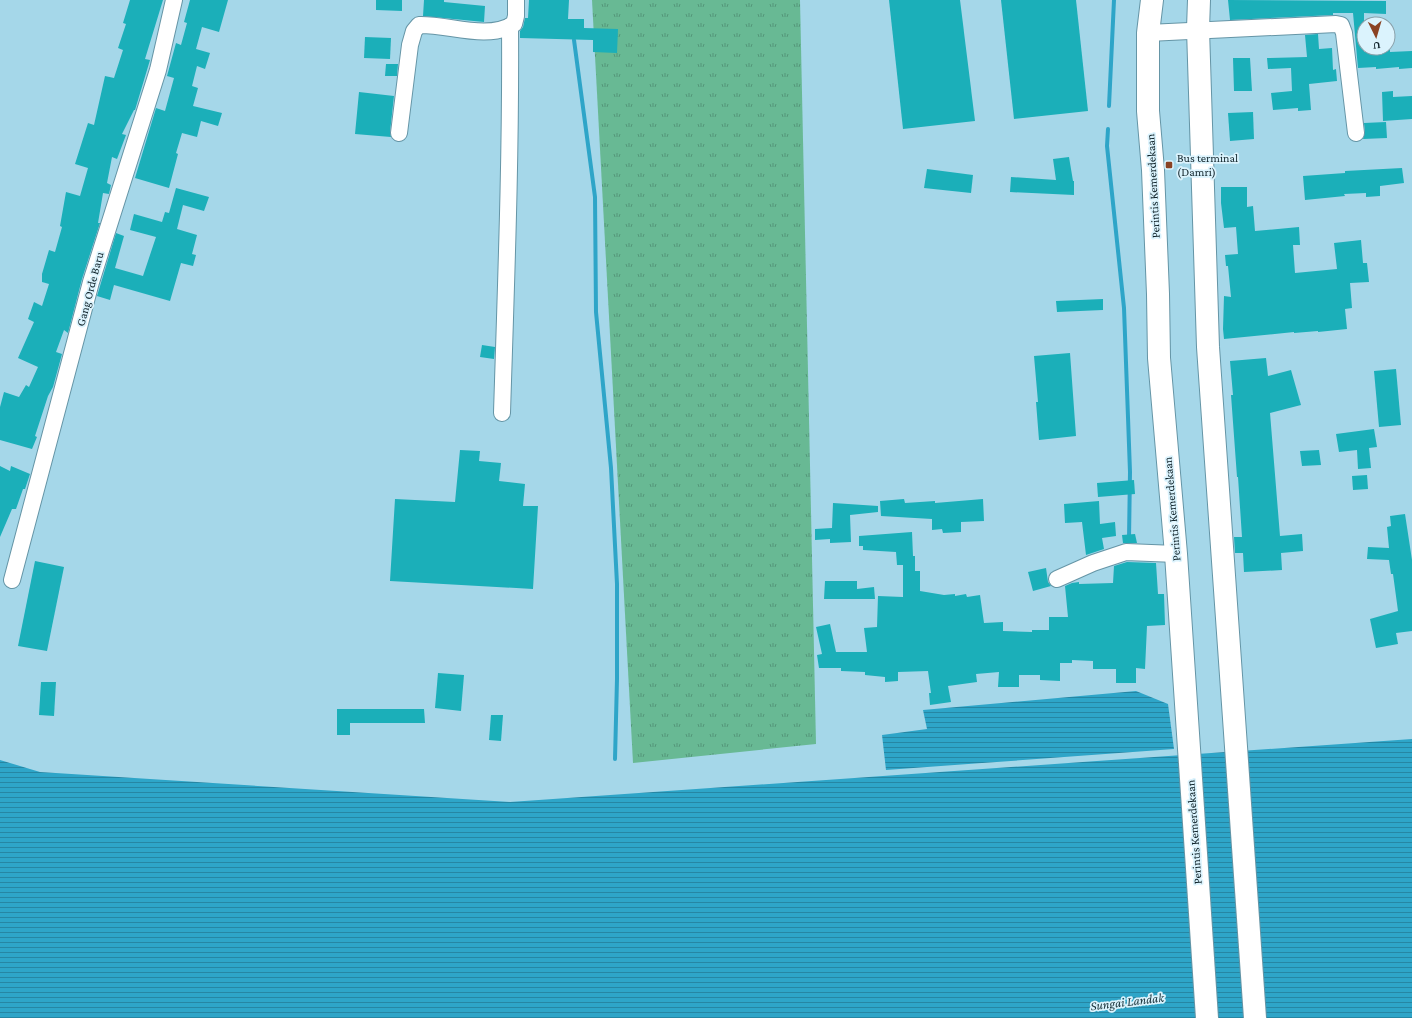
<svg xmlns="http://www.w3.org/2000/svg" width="1412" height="1018" font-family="'Crimson Pro',serif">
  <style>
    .grass { fill: url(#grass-tufts) }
    .water { fill: url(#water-rules) }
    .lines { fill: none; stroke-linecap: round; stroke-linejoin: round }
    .stream { stroke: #2ea5c8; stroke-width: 4 }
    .building { fill: #1bafb9 }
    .minor-casing { stroke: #6595a6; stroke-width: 18 }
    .trunk-casing { stroke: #6595a6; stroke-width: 24 }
    .minor { stroke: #fff; stroke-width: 16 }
    .trunk { stroke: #fff; stroke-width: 22 }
    .poi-dot { fill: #8a4223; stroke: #dbf3fd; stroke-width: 1.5 }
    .labels { text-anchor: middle; stroke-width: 3.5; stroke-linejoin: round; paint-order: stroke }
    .poi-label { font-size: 12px; fill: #11242b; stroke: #dbf3fd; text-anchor: start }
    .street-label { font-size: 12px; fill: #11242b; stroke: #dbf3fd }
    .water-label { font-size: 13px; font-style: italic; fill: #19323a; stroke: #dbf3fd }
  </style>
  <defs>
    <pattern id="grass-tufts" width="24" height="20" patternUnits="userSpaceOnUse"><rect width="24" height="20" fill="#68b994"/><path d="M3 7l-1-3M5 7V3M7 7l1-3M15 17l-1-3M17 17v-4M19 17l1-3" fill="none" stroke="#549679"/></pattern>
    <pattern id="water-rules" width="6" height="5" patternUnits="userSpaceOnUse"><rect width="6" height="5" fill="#2ea5c8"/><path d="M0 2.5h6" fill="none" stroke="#2686a3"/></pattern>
  </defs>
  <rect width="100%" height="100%" fill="#a5d7e9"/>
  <polygon class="grass" points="592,0 800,0 816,744 633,763"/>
  <g class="water">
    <polygon points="1136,691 1168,704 1174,749 886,770 882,735 927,729 923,710"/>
    <polygon points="1412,739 1412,1018 0,1018 0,760 40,772 510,802"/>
  </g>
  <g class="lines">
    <g class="stream">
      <polyline points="574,40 595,197 596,312 611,468 617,584 617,679 615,759"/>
      <polyline points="1109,106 1114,0"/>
      <polyline points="1108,129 1107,146 1124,308 1130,472 1129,539"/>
    </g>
  </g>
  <g class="building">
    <polygon points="130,0 163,0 145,59 150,60 135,110 134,110 122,134 126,135 117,159 112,157 107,183 111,185 109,194 103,193 98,223 100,223 82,279 68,333 64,330 56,352 62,354 53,387 48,396 35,436 37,437 32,449 0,440 0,407 4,392 19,397 26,385 29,387 38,367 18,358 34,322 28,319 34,302 42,306 49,284 42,282 42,274 49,250 55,252 62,227 60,226 66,192 80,196 88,168 75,164 88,123 94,125 105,76 114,78 123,50 118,48 126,24 123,23"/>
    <polygon points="190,0 228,0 219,32 202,27 196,49 210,53 205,69 197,66 192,86 198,88 193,106 222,113 218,126 201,121 197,137 182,133 176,153 178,154 169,188 135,178 156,108 165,111 174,78 167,76 176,43 181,45 187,23 184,22"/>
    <polygon points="376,0 402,0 402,11 376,10"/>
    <polygon points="424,0 444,0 444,2 485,6 484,22 423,16"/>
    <polygon points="529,0 569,0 568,19 584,19 584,28 618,29 617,53 593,52 593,40 520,38 520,31 523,27 525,18 528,18"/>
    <polygon points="889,0 960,0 975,121 903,129"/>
    <polygon points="1001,0 1076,0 1088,111 1014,119"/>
    <polygon points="1228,0 1386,1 1386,14 1364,13 1364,52 1390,50 1390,52 1412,51 1412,68 1399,69 1399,67 1376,69 1376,67 1358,68 1353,13 1333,13 1333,15 1230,20"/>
    <polygon points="1318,34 1319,49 1332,48 1333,70 1336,69 1337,81 1309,84 1311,110 1298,111 1298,108 1273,110 1271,93 1292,91 1291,68 1268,69 1267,58 1307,57 1305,35"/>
    <polygon points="365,37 391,38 390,59 364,58"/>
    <polygon points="1233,58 1250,58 1252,91 1234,91"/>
    <polygon points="386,64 398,64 397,76 385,76"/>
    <polygon points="1393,91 1393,97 1412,96 1412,119 1383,121 1382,92"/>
    <polygon points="359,92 394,96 390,132 391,137 355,134"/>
    <polygon points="1253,112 1254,139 1230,141 1228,113"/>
    <polygon points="1386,122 1387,138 1363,139 1365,132 1364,123"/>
    <polygon points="1069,157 1073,181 1074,181 1074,195 1010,192 1011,177 1056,180 1053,159"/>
    <polygon points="1402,168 1404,183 1380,186 1380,196 1366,197 1366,193 1344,194 1345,196 1305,200 1303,176 1345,173 1345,171"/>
    <polygon points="927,169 973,175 971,193 924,188"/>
    <polygon points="1221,187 1247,187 1247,207 1253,206 1255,231 1299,227 1300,245 1293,245 1295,273 1337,269 1334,243 1361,240 1363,263 1367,263 1369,282 1350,283 1352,308 1345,309 1347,329 1318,332 1318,331 1294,333 1294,332 1224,339 1223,329 1224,296 1231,297 1228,266 1226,266 1225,255 1238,254 1236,227 1224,228 1221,203"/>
    <polygon points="176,188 209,197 204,211 183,205 177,229 197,235 192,254 196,255 193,266 181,263 170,301 114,285 110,300 97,296 116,233 124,236 115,268 143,276 156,237 130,230 134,214 162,222 165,212 169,213"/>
    <polygon points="1103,299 1103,310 1057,312 1056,301"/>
    <polygon points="482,345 495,347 494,359 480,357"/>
    <polygon points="1070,353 1076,436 1039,440 1036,402 1038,402 1034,356"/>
    <polygon points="1266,358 1268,376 1291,370 1301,405 1270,413 1280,536 1302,534 1303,551 1281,553 1282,570 1244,572 1243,553 1235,553 1234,537 1242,537 1238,477 1237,477 1231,395 1233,395 1230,361"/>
    <polygon points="1396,369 1401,425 1379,427 1374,371"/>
    <polygon points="1374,429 1377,447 1369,448 1371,468 1358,469 1357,450 1339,452 1336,434"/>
    <polygon points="460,450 480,451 479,461 501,463 499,481 525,484 523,506 538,506 533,589 390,581 395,499 455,502"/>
    <polygon points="1319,450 1321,465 1302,466 1300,451"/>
    <polygon points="0,466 10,471 11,466 30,474 25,489 23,489 16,509 12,509 0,537"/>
    <polygon points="1367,475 1368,489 1353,490 1352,476"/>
    <polygon points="1134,480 1135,494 1098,497 1097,483"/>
    <polygon points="904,499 905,503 935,501 935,503 983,499 984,521 961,522 961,532 943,533 942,529 932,530 932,519 881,516 880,501"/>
    <polygon points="1099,501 1100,524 1115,522 1116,536 1102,538 1104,549 1086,555 1082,522 1065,523 1064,504"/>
    <polygon points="833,503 878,506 878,512 850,515 851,542 830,543 830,539 815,540 815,529 832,528"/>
    <polygon points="1405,514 1412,560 1412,631 1396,633 1398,644 1376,648 1370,619 1398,611 1393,574 1391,574 1389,560 1367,559 1368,547 1389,548 1387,527 1391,526 1390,516"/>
    <polygon points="912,532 913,556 915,556 915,571 920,571 920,591 944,595 955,594 955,596 966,594 967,597 980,595 984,623 1003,622 1003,631 1032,632 1032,630 1049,630 1049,617 1068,617 1065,586 1072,583 1079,582 1079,584 1113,583 1114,566 1127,562 1156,563 1158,594 1164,594 1165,625 1147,626 1145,669 1136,668 1136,683 1116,683 1116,669 1093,669 1093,661 1072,660 1072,663 1060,663 1060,681 1040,680 1040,675 1019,675 1019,687 998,687 999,672 976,674 977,682 948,686 951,702 930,705 929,693 931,693 928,671 898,672 898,681 885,682 885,677 865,675 865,672 841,671 841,668 819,668 817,655 822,654 816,627 830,624 836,652 867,652 864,628 877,627 878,596 903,597 903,565 897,565 896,552 863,550 863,546 859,546 859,536"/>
    <polygon points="1135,534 1137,543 1123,543 1122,535"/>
    <polygon points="35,561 64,567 47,651 18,646"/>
    <polygon points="1046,568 1048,582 1051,586 1033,591 1028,572"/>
    <polygon points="825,581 857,581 857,589 874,587 875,599 824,599"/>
    <polygon points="438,673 464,675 461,711 435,708"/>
    <polygon points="41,682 56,682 54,716 39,715"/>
    <polygon points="337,709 424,709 425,723 350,723 350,735 337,735"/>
    <polygon points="491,715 503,715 501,741 489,740"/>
  </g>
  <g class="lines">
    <defs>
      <g id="minor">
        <polyline points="1148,33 1336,24 1341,25 1344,33 1356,133"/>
        <path d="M 399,133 L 410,45 L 414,31 L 419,25 C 449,24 486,41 514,24 L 516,16 L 516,0"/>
        <path d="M 502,413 C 506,284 511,155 510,26"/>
        <polyline points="1057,579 1093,563 1126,552 1176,554"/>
        <polyline points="12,580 91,282 158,70 174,0"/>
      </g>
      <g id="trunk">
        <polyline points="1152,0 1148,33 1148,111 1153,170 1158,294 1159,358 1176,554 1207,1018"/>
        <polyline points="1199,0 1198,29 1208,347 1255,1018"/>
      </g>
    </defs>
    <use href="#minor" class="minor-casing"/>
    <use href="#trunk" class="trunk-casing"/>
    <use href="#minor" class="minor"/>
    <use href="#trunk" class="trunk"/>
  </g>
  <rect class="poi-dot" x="1165" y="161" width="8" height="8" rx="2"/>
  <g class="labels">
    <g class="poi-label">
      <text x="1177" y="162">Bus terminal<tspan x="1177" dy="14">(Damri)</tspan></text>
    </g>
    <g class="street-label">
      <text transform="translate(1153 186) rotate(-93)" y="4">Perintis Kemerdekaan</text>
      <text transform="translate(90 289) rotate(-75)" y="4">Gang Orde Baru</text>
      <text transform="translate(1172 509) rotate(-95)" y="4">Perintis Kemerdekaan</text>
      <text transform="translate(1194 832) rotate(-94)" y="4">Perintis Kemerdekaan</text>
    </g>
    <g class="water-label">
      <text transform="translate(1127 1001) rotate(-7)" y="5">Sungai Landak</text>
    </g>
  </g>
  <g transform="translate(1376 36) rotate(175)"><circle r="19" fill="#dbf3fd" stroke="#8aa0a9"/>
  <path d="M0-3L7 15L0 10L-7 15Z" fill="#8a4223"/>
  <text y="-6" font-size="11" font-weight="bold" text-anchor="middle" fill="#11242b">U</text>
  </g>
</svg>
